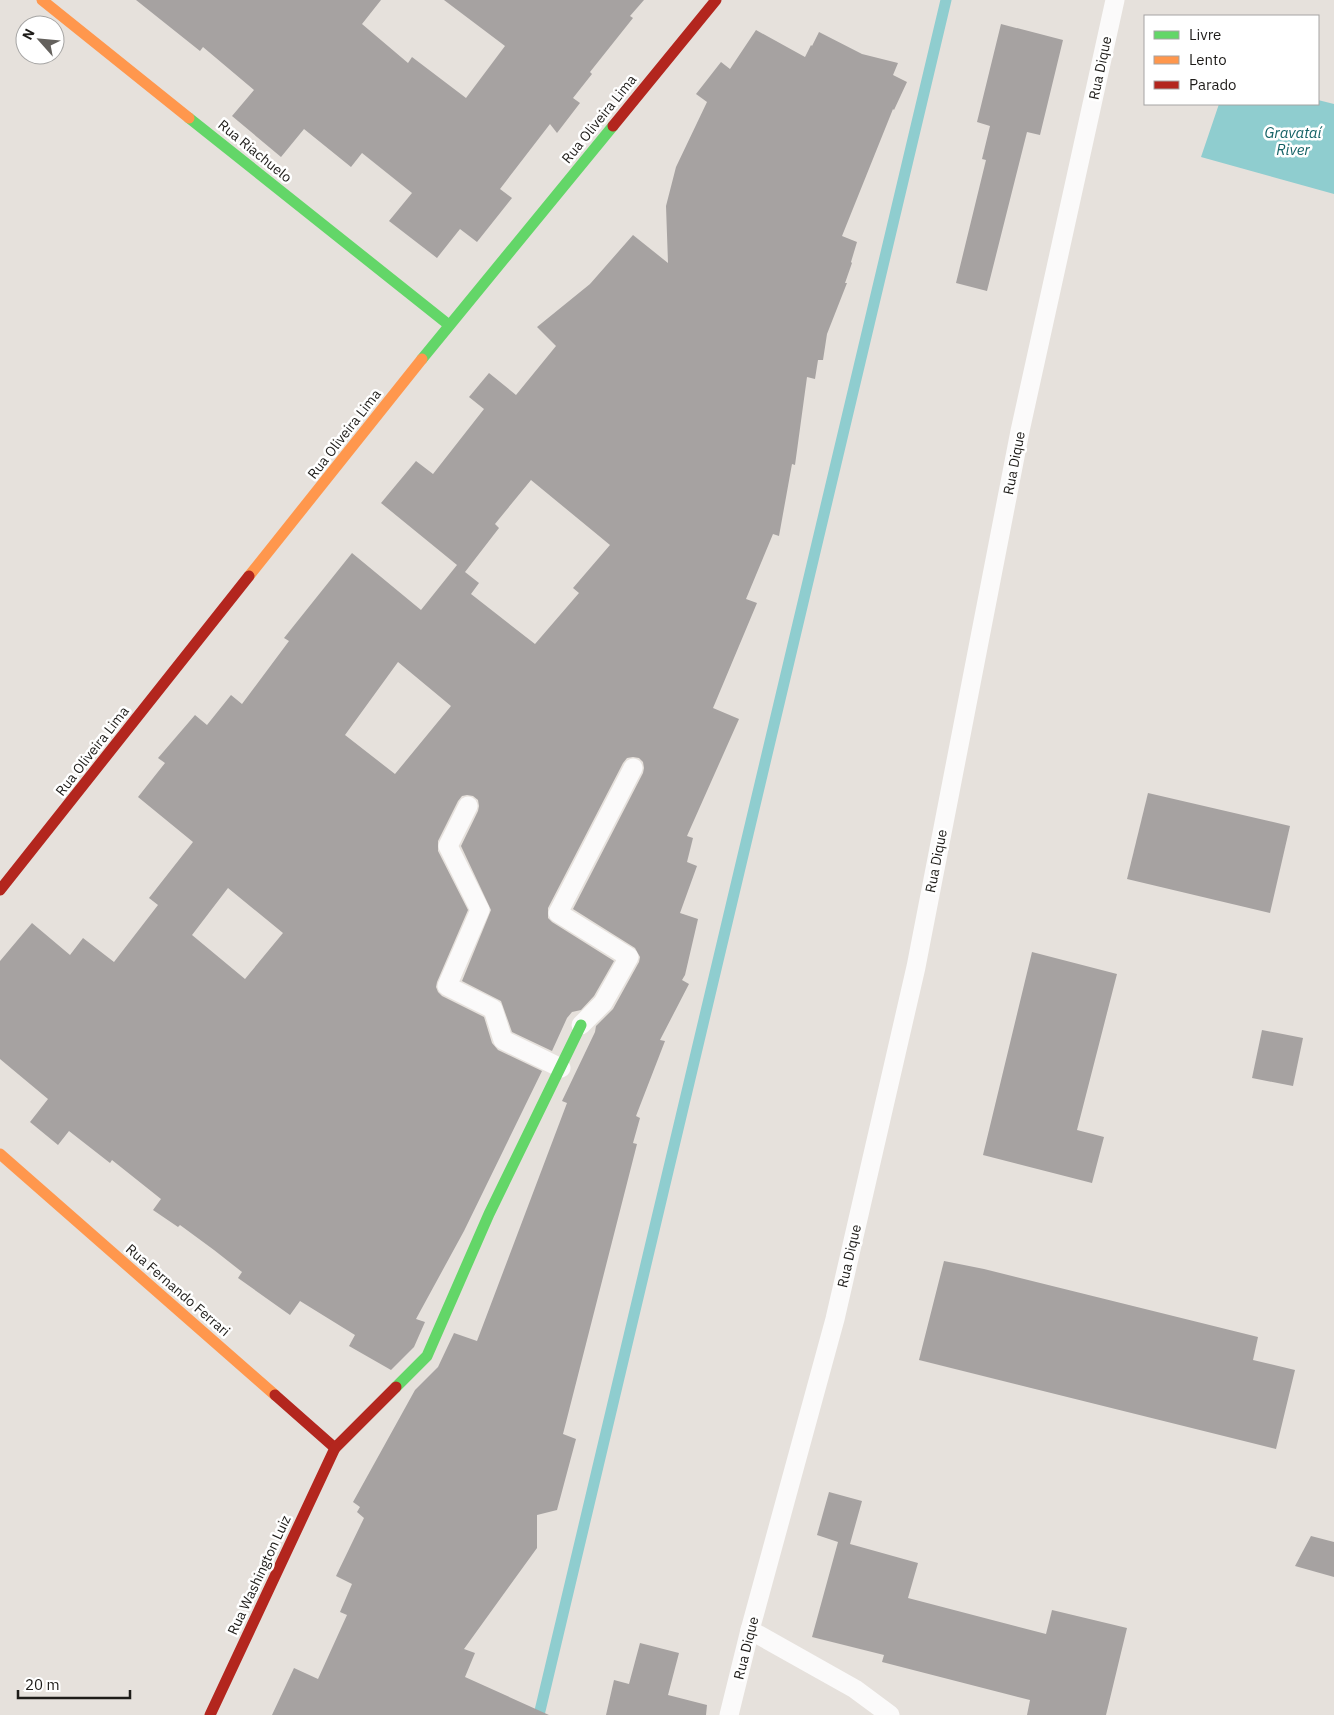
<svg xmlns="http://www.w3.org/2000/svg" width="1334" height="1715" font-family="'IBM Plex Sans',sans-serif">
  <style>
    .water { fill: #8fcdcf }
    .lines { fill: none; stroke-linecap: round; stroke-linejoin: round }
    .stream { stroke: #8fcdcf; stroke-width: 11 }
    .building { fill: #a6a2a1; fill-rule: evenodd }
    .lane { stroke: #fbfafa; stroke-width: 19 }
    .fast { stroke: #63d668; stroke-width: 11 }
    .slow { stroke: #ff974d; stroke-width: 11 }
    .jam { stroke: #b3261e; stroke-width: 11 }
    .labels { text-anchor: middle; stroke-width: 5; stroke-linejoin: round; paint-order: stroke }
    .street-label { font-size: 14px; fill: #1e1c19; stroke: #fff }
    .water-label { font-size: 15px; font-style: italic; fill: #146165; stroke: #fff }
  </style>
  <rect width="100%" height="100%" fill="#e6e1dc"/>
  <polygon class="water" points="1318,100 1334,104 1334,194 1201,157 1219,104 1318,104"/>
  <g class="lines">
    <polyline class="stream" points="539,1715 946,0"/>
  </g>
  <g class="building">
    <polygon points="136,0 381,0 362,24 408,63 412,57 466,98 505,46 444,0 644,0 630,16 633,18 590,72 592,74 573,98 580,103 557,133 550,124 500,189 512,198 477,242 460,229 437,258 389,221 412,193 362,153 351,167 304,129 281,157 232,116 254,90 203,47 200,51"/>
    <polygon points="1001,24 1063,40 1040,135 1027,132 987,291 956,283 986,160 982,159 990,126 977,122"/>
    <path d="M 756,30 L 805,57 L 811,45 L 812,46 L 819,32 L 862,54 L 898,63 L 893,75 L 907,82 L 894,110 L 893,109 L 842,236 L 857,242 L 851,262 L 852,263 L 845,283 L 847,283 L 827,334 L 823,360 L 818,360 L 815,379 L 807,377 L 795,465 L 792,464 L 779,536 L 773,534 L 746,599 L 757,603 L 713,708 L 739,719 L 687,836 L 693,838 L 687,862 L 697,866 L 680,913 L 698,919 L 685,975 L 682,980 L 689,984 L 660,1040 L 665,1041 L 636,1116 L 640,1118 L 633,1143 L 637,1144 L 563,1434 L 576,1439 L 557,1510 L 537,1515 L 537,1548 L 464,1649 L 475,1653 L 465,1677 L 549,1715 L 272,1715 L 294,1668 L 318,1679 L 347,1615 L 340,1612 L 352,1584 L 336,1576 L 364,1518 L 357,1512 L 360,1507 L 353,1502 L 415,1390 L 438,1367 L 454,1333 L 477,1341 L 567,1103 L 562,1101 L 595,1032 L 596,1026 L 613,1009 L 639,962 L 640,957 L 635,948 L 573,909 L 643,773 L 644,768 L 643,762 L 639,758 L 633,757 L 627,758 L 623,763 L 548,908 L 548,918 L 552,922 L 614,961 L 594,996 L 581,1010 L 572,1012 L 567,1018 L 552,1051 L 512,1032 L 501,1001 L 462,981 L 491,910 L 461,846 L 478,811 L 479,806 L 478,800 L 473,796 L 467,795 L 462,796 L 458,801 L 438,841 L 438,851 L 468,910 L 437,982 L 436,987 L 438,992 L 442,996 L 484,1017 L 492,1043 L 498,1050 L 542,1071 L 464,1231 L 416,1319 L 425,1322 L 414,1347 L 391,1370 L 349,1346 L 355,1335 L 300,1301 L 290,1315 L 238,1278 L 242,1272 L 214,1250 L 180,1225 L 178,1227 L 153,1210 L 161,1199 L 112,1160 L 110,1163 L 69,1131 L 58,1145 L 30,1122 L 48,1099 L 0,1059 L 0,961 L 32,923 L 70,955 L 83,938 L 114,962 L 158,905 L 149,898 L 193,842 L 138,797 L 165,763 L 158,758 L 195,715 L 207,725 L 231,695 L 242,704 L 289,641 L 284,638 L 352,553 L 421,610 L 457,565 L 381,503 L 416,461 L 433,474 L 484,409 L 469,397 L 489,373 L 516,395 L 556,346 L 537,327 L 590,284 L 633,235 L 668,263 L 666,206 L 676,167 L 707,102 L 696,94 L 721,62 L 730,69 ZM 531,480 L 610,545 L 573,588 L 579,593 L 535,644 L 471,594 L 479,583 L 465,572 L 499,528 L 495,524 ZM 398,662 L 451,706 L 395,774 L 345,735 ZM 228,888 L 283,933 L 245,979 L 192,935 Z"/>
    <polygon points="1148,793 1290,826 1270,913 1127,879"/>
    <polygon points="1032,952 1117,974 1077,1130 1104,1137 1092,1183 983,1155"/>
    <polygon points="1262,1030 1303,1038 1293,1086 1252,1078"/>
    <polygon points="944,1261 984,1269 1258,1337 1253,1360 1295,1370 1276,1449 919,1360"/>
    <polygon points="829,1492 862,1501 850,1544 918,1563 908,1598 1046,1634 1052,1610 1127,1628 1106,1715 1027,1715 1030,1700 882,1662 884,1655 812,1637 838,1542 817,1535"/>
    <polygon points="1311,1536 1334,1542 1334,1577 1295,1566"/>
    <polygon points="640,1643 679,1653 668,1695 707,1705 706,1715 606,1715 614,1680 629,1684"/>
  </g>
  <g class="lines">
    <g class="lane">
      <polyline points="468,806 448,846 480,910 447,986 493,1009 503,1040 561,1068"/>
      <polyline points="581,1025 603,1003 629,957 558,913 633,768"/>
      <polyline points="750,1630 855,1689 890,1715"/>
      <polyline points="729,1715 750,1630 835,1319 916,967 1020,431 1115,0"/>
    </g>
    <g class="fast">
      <polyline points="189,118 449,325"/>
      <polyline points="422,359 613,126"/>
      <polyline points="396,1387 427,1356 489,1214 581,1025"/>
    </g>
    <g class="slow">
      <polyline points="42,0 189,118"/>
      <polyline points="249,576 422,359"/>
      <polyline points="0,1154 275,1395"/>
    </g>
    <g class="jam">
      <polyline points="613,126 716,0"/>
      <polyline points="0,890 249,576"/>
      <polyline points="275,1395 335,1448"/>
      <polyline points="210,1715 335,1448 396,1387"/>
    </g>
  </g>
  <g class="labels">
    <g class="street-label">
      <text transform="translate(1100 68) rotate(-78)" y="5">Rua Dique</text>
      <text transform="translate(599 119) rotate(-51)" y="5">Rua Oliveira Lima</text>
      <text transform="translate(255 151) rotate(39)" y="5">Rua Riachuelo</text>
      <text transform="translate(344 434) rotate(-52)" y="5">Rua Oliveira Lima</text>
      <text transform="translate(1014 463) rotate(-79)" y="5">Rua Dique</text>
      <text transform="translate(92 751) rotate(-52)" y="5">Rua Oliveira Lima</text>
      <text transform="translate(936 861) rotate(-79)" y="5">Rua Dique</text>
      <text transform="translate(849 1256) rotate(-77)" y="5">Rua Dique</text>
      <text transform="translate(178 1290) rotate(41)" y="5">Rua Fernando Ferrari</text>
      <text transform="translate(259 1575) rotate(-65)" y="5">Rua Washington Luiz</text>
      <text transform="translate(746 1648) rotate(-76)" y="5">Rua Dique</text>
    </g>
    <g class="water-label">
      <text x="1293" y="138">Gravataí<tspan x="1293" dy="17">River</tspan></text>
    </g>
  </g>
  <rect x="1144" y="15" width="175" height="90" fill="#ffffff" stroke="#a5a4a3"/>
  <rect x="1154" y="31" width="25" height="8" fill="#63d668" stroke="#a5a4a3"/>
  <text x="1189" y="40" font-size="15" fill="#1e1c19">Livre</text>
  <rect x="1154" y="56" width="25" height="8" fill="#ff974d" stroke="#a5a4a3"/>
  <text x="1189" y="65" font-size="15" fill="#1e1c19">Lento</text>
  <rect x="1154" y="81" width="25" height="8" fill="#b3261e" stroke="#a5a4a3"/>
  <text x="1189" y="90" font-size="15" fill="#1e1c19">Parado</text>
  <g transform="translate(40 40) rotate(297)"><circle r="24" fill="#ffffff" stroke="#a5a4a3"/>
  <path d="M0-4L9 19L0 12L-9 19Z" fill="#64615d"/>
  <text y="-8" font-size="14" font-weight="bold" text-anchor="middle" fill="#1e1c19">N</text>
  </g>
  <path d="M18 1690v8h112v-8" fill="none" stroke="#1e1c19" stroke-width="2.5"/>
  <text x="25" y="1690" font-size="15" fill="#1e1c19" stroke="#ffffff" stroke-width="4" paint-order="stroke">20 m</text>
</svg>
